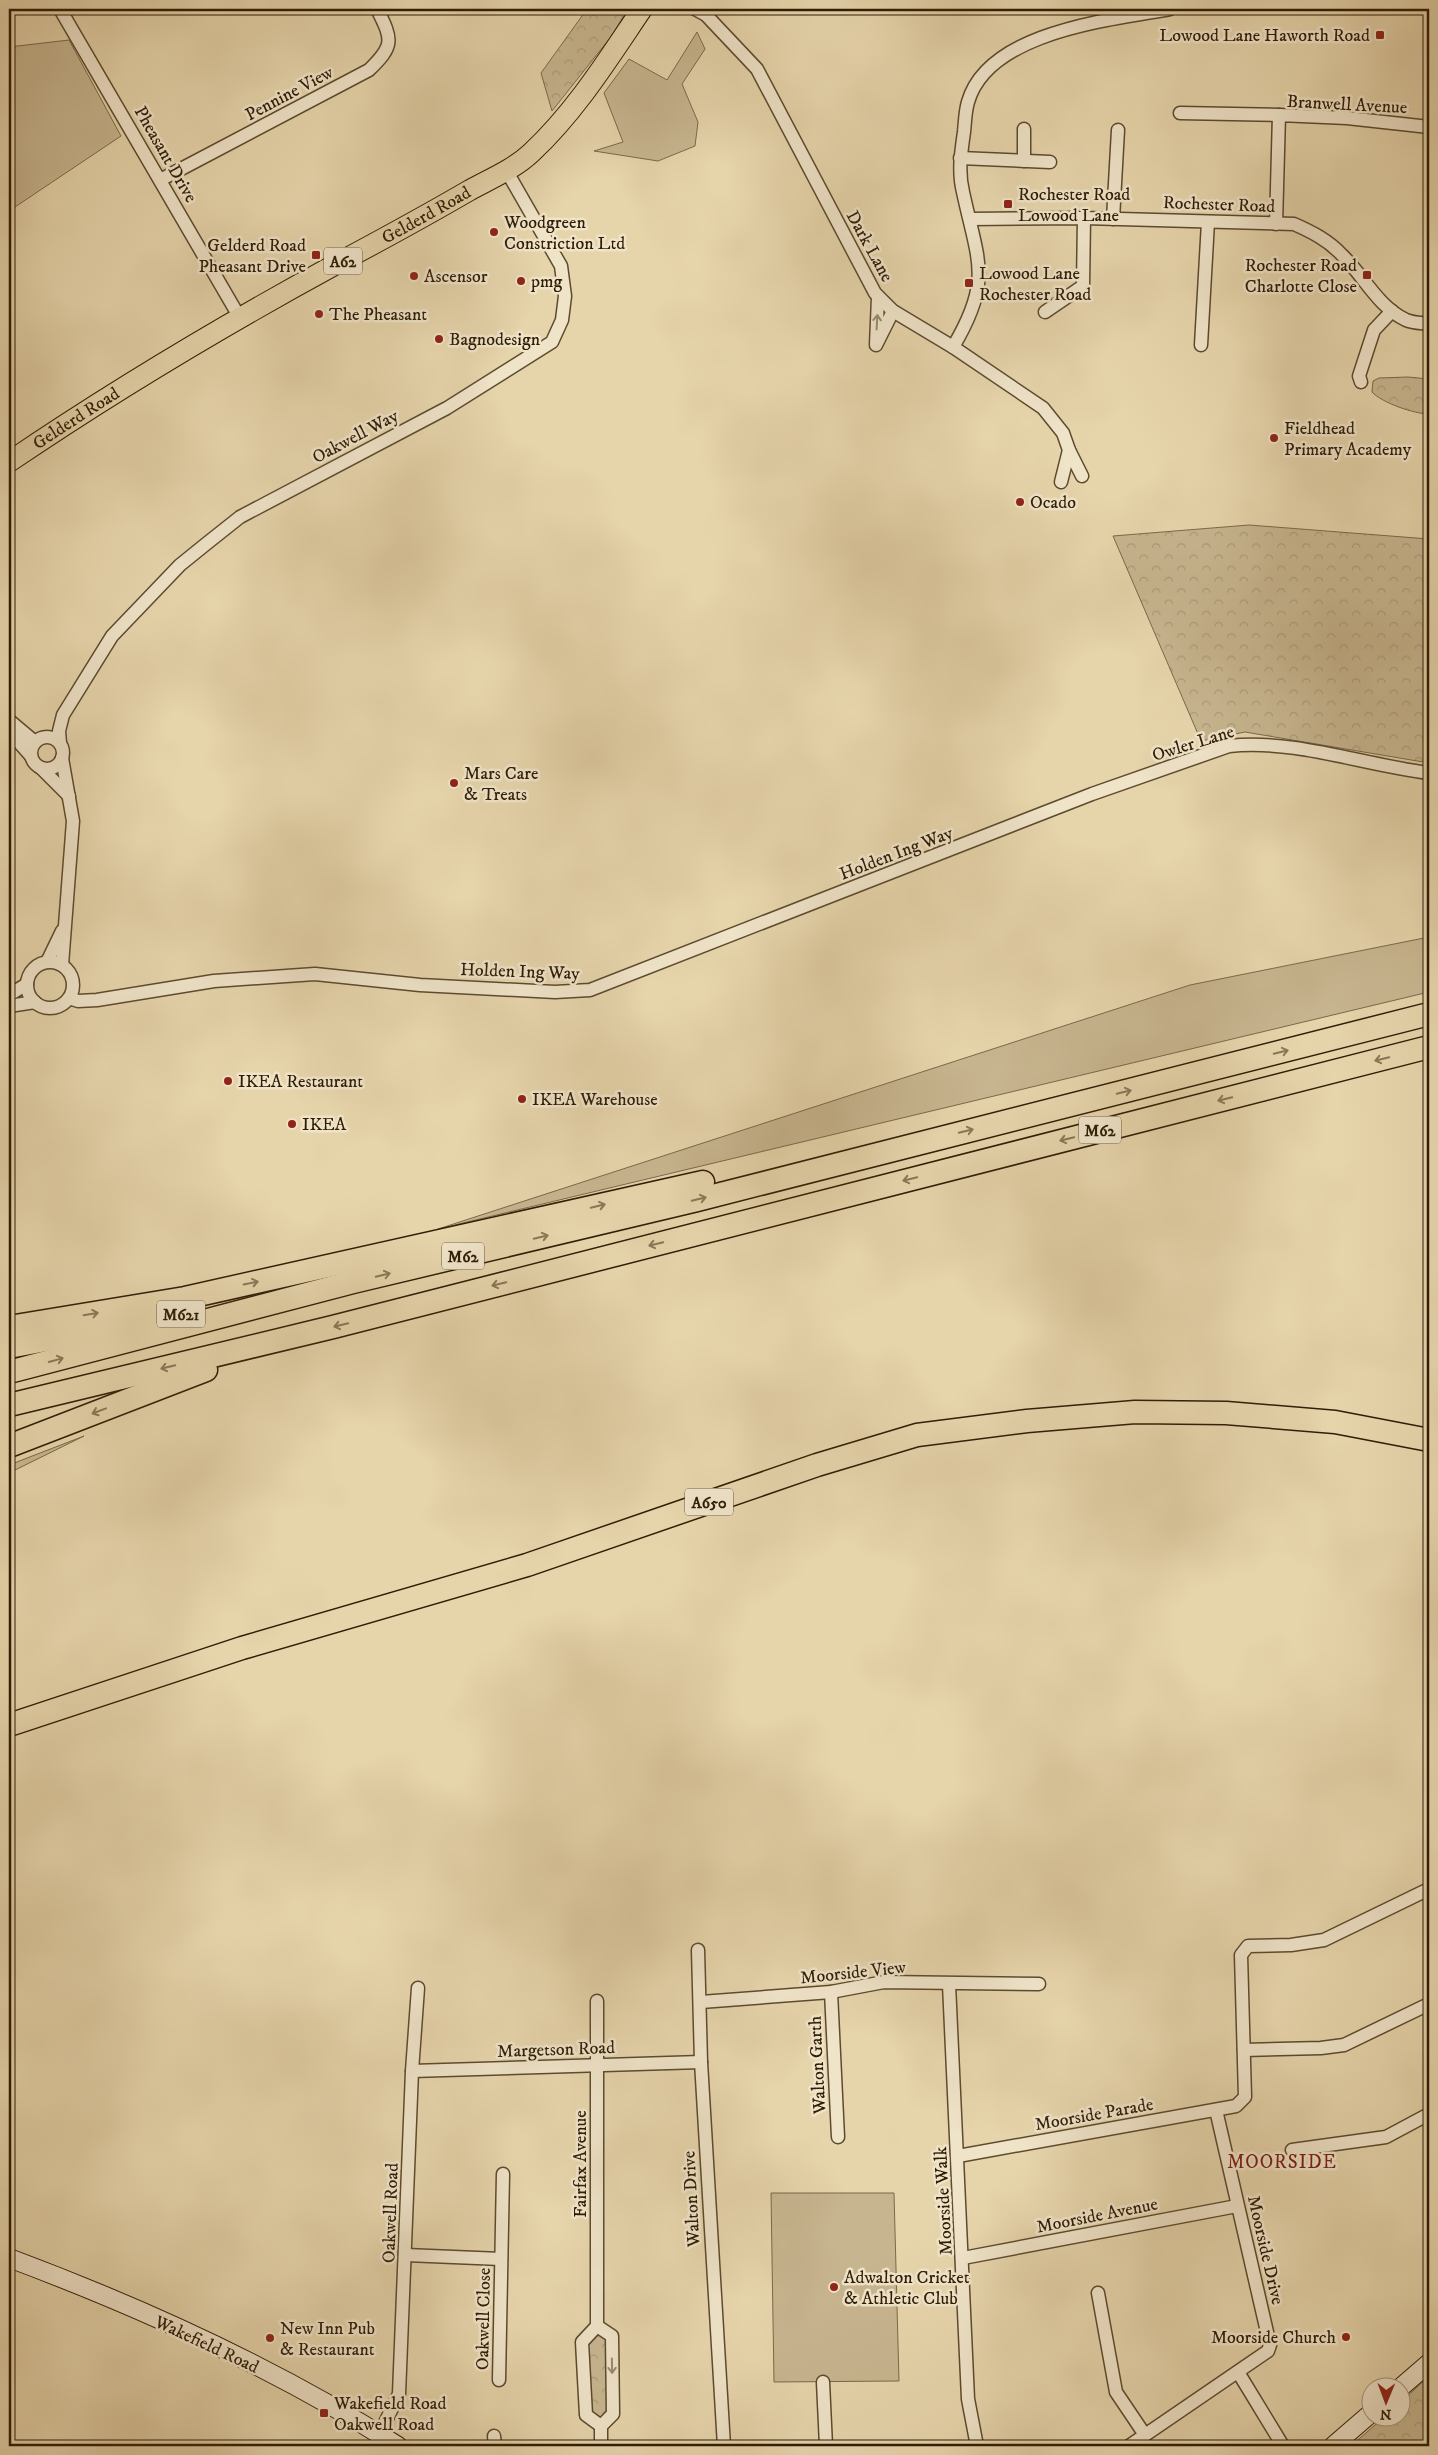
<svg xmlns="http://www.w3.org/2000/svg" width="1438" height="2455" font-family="'IM FELL DW Pica',serif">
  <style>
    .grass { fill: #c7b58f; stroke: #7a694a }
    .forest { fill: url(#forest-crowns); stroke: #7a694a }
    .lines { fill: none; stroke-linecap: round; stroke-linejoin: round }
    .street-casing { stroke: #5c4b2f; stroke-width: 15 }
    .secondary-casing { stroke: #2e1d06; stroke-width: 20 }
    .primary-casing { stroke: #2e1d06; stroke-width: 22 }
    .highway-casing { stroke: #2e1d06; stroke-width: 25 }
    .street { stroke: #efe3c8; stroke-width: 12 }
    .secondary { stroke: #efe3c8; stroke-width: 18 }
    .primary { stroke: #e6d4ab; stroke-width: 20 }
    .highway { stroke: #e6d4ab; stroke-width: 22 }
    .oneway { stroke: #988a71 }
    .oneway2 { stroke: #8a7858 }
    .poi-dot { fill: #8f2418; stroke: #efe3c8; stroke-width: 2 }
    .labels { text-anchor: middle; stroke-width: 5; stroke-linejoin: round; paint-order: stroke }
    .shield { fill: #efe3c8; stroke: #685840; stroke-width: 1 }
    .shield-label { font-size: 16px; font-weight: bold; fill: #2e1d06 }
    .poi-label { font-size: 18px; fill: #2e1d06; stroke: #efe3c8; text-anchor: start }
    .street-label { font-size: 18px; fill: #2e1d06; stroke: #efe3c8 }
    .neighbourhood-label { font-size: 19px; letter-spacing: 1px; fill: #7a1f14; stroke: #efe3c8 }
  </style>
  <defs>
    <pattern id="forest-crowns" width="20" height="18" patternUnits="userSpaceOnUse" patternTransform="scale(1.25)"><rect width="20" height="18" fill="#c7b58f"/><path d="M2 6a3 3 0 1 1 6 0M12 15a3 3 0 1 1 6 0" fill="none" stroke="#ab9b7a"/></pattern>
  </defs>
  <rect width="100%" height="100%" fill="#e6d4ab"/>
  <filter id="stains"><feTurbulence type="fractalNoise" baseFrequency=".004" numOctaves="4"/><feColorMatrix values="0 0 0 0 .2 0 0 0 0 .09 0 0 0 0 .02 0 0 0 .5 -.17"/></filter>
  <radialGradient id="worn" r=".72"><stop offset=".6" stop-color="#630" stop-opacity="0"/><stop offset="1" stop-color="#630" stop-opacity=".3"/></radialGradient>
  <g class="grass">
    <polygon points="697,32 705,49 682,84 698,122 695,146 658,161 594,151 623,142 604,93 629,59 667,80"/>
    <polygon points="69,40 121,136 9,211 9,47"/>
    <polygon points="1429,937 1429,992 438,1229 1190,985"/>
    <polygon points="84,1436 9,1473 9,1465"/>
    <polygon points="771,2193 894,2193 899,2381 774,2382"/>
  </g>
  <g class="forest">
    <polygon points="587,9 628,9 610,38 552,111 541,73"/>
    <path d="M 1408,377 L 1429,379 L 1429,414 C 1415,414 1382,403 1372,392 L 1373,381 L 1379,378 Z"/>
    <polygon points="1249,525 1429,539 1429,763 1245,732 1201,741 1113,536"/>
    <polygon points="597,2326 612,2336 613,2414 601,2426 586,2415 582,2342"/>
    <polygon points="1429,2376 1429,2446 1351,2446 1383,2418 1400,2418 1401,2402"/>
  </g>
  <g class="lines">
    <defs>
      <g id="street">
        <polyline points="60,9 240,318"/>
        <polyline points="695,9 706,15 757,69 875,293 893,311 953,347 1043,408 1063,433 1069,450 1082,476"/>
        <polyline points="1180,113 1279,115"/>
        <polyline points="960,158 1050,162"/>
        <polyline points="1024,161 1024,129"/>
        <path d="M 162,179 L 369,70 C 394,46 393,40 377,9"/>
        <path d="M 970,219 L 1084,218 L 1294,224 C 1312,232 1328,240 1342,255 C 1364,276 1377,306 1406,320 C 1413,323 1422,323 1429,324"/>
        <polyline points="1113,219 1118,130"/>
        <polyline points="1276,224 1279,115 1347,118 1429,127"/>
        <polyline points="878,297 876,345 893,311"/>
        <polyline points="1045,312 1083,286 1084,218"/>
        <polyline points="1201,345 1208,222"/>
        <path d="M 953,347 C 993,280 978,262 963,192 C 958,172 961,153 964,132 C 965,123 965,112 968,102 C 988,32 1109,20 1170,9"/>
        <polyline points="1361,382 1359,376 1374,330 1392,311"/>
        <polyline points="1061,482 1069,450"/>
        <polyline points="10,721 35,742"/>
        <polyline points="9,722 16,739 31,756"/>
        <circle cx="47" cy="753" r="16"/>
        <polyline points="60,743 59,731 63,715 112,636 180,565 206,544 240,517 447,408 552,342 562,320 565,296 561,266 506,170"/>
        <polyline points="41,768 69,796"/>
        <polyline points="47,962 62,931"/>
        <circle cx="50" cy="985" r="23"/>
        <polyline points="62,965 73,821 62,758"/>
        <polyline points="9,995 27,984"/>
        <path d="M 69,998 L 78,1001 L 97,1000 L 214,981 L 315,974 L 420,985 L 555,992 L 590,990 L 1092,794 L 1229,746 C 1296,739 1363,765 1429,773"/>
        <polyline points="9,1006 35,1002"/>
        <polyline points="698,1950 701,2062 724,2446"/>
        <polyline points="949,1984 968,2399 977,2446"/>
        <polyline points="831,1992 838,2137"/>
        <polyline points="597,2001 597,2326 582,2342 586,2415 601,2426"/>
        <polyline points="701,2002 831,1992 884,1982 1039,1984"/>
        <polyline points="1244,2050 1321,2048 1344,2045 1429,2004"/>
        <polyline points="412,2071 701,2062"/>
        <polyline points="1292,2150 1386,2137 1429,2114"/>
        <polyline points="958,2156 1236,2106 1245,2097 1241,1955 1248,1946 1291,1945 1324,1940 1429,1889"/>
        <polyline points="406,2255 501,2259"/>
        <polyline points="963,2258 1237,2206"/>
        <polyline points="1098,2293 1116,2392 1145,2435"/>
        <polyline points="597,2326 612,2336 613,2414 601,2426 601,2446"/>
        <polyline points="1238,2372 1283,2446"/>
        <polyline points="499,2380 503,2174"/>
        <polyline points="823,2382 826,2446"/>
        <polyline points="379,2435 399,2394 412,2071 418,1988"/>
        <polyline points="494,2436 495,2446"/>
        <polyline points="1129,2446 1268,2351 1270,2345 1216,2110"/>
      </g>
      <g id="secondary">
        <path d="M 9,2258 C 143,2308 277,2369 398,2446"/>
        <polyline points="1400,2388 1429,2363"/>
        <polyline points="1333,2446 1370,2414"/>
      </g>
      <g id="primary">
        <path id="s1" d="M 9,462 C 115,390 226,324 338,263 C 383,239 427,215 470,190 C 490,179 514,169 531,153 C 576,111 608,59 642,9"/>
      </g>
      <g id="highway">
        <polyline points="9,1327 185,1298 703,1182"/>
        <polyline points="9,1347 167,1317"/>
        <polyline points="9,1372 353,1282 697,1200 1429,1014"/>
        <polyline points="9,1405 333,1327 1429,1047"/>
        <polyline points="9,1446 206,1370"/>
        <polyline points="9,1725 242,1648 527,1565 817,1465 917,1435 1027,1421 1135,1412 1226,1413 1335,1422 1429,1440"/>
      </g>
    </defs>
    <use href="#street" class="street-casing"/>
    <use href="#secondary" class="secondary-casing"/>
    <use href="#primary" class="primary-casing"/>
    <use href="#highway" class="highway-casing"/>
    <use href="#street" class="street"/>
    <use href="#secondary" class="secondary"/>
    <use href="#primary" class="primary"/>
    <use href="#highway" class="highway"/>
  </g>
  <defs><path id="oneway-shaft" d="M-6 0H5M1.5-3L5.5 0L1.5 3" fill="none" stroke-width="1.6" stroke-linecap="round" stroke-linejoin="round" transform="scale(1.25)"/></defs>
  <g class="oneway">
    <use href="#oneway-shaft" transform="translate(877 322) rotate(-87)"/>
    <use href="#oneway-shaft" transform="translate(612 2366) rotate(89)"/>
  </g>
  <g class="oneway2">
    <use href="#oneway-shaft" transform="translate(1281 1052) rotate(-14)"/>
    <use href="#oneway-shaft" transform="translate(1382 1059) rotate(166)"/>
    <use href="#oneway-shaft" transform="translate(1124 1092) rotate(-14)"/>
    <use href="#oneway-shaft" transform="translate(1225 1099) rotate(166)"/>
    <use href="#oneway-shaft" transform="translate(966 1131) rotate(-14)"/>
    <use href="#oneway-shaft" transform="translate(1067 1139) rotate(166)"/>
    <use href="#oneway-shaft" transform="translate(910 1179) rotate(166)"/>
    <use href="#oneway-shaft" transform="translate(699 1199) rotate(-14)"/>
    <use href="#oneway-shaft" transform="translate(598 1206) rotate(-13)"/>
    <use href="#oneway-shaft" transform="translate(541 1237) rotate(-14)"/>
    <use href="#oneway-shaft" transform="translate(656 1244) rotate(166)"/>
    <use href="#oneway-shaft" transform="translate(383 1275) rotate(-14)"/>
    <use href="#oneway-shaft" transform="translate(251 1283) rotate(-12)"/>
    <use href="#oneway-shaft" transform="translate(499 1284) rotate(166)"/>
    <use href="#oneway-shaft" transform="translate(91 1314) rotate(-10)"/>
    <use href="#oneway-shaft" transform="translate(341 1325) rotate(166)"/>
    <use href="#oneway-shaft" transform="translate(56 1360) rotate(-15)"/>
    <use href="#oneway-shaft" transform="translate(168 1367) rotate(166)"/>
    <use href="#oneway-shaft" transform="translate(99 1411) rotate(159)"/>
  </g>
  <g class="poi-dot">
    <rect x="1375" y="30" width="10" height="10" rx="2.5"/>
    <rect x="1003" y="199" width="10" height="10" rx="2.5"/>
    <circle cx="494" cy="232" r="5"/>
    <rect x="311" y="250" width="10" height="10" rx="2.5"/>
    <rect x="1362" y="270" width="10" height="10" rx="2.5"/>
    <circle cx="414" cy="276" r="5"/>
    <circle cx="521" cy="281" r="5"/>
    <rect x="964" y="278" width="10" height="10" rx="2.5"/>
    <circle cx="319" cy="314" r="5"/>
    <circle cx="439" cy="339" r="5"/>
    <circle cx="1274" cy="438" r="5"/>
    <circle cx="1020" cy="502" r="5"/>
    <circle cx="454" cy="783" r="5"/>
    <circle cx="228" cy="1081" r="5"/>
    <circle cx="522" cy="1099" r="5"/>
    <circle cx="292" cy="1124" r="5"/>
    <circle cx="834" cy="2287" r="5"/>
    <circle cx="1346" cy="2337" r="5"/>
    <circle cx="270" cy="2338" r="5"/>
    <rect x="319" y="2408" width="10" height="10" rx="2.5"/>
  </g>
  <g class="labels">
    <g class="shield">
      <rect x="324" y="247.5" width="38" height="27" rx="4"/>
      <rect x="1079" y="1116.5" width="42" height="27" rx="4"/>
      <rect x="442" y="1242.5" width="42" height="27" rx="4"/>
      <rect x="157" y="1300.5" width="48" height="27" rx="4"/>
      <rect x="685" y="1488.5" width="48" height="27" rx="4"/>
    </g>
    <g class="shield-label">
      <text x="343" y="267">A62</text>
      <text x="1100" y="1136">M62</text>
      <text x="463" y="1262">M62</text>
      <text x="181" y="1320">M621</text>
      <text x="709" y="1508">A650</text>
    </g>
    <g class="poi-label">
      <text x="1370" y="41" text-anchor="end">Lowood Lane Haworth Road</text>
      <text x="1018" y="200">Rochester Road<tspan x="1018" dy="21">Lowood Lane</tspan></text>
      <text x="504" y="228">Woodgreen<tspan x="504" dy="21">Constriction Ltd</tspan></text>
      <text x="306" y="251" text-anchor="end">Gelderd Road<tspan x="306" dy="21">Pheasant Drive</tspan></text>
      <text x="1357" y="271" text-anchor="end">Rochester Road<tspan x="1357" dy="21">Charlotte Close</tspan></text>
      <text x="979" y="279">Lowood Lane<tspan x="979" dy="21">Rochester Road</tspan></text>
      <text x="424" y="282">Ascensor</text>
      <text x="531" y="287">pmg</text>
      <text x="329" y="320">The Pheasant</text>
      <text x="449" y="345">Bagnodesign</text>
      <text x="1284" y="434">Fieldhead<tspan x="1284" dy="21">Primary Academy</tspan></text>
      <text x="1030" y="508">Ocado</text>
      <text x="464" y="779">Mars Care<tspan x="464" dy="21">&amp; Treats</tspan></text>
      <text x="238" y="1087">IKEA Restaurant</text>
      <text x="532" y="1105">IKEA Warehouse</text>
      <text x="302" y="1130">IKEA</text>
      <text x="844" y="2283">Adwalton Cricket<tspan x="844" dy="21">&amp; Athletic Club</tspan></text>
      <text x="280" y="2334">New Inn Pub<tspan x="280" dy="21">&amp; Restaurant</tspan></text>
      <text x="1336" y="2343" text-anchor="end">Moorside Church</text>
      <text x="334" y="2409">Wakefield Road<tspan x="334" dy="21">Oakwell Road</tspan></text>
    </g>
    <g class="street-label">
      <text transform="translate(289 93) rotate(-28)" y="6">Pennine View</text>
      <text transform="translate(1347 104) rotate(3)" y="6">Branwell Avenue</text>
      <text transform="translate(166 154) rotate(60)" y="6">Pheasant Drive</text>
      <text transform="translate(1219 204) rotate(2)" y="6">Rochester Road</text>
      <text dy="6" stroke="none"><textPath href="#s1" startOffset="485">Gelderd Road</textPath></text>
      <text transform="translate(870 246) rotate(61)" y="6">Dark Lane</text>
      <text dy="6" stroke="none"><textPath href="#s1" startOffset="80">Gelderd Road</textPath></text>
      <text transform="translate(355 436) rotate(-28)" y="6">Oakwell Way</text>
      <text transform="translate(1193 743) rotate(-17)" y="6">Owler Lane</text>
      <text transform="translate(896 853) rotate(-21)" y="6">Holden Ing Way</text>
      <text transform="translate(520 971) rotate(2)" y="6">Holden Ing Way</text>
      <text transform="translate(853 1972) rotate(-6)" y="6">Moorside View</text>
      <text transform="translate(556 2049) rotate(-2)" y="6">Margetson Road</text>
      <text transform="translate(817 2065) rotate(-93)" y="6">Walton Garth</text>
      <text transform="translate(1094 2114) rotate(-10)" y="6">Moorside Parade</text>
      <text transform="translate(580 2164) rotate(-90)" y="6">Fairfax Avenue</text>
      <text transform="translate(691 2199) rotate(-93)" y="6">Walton Drive</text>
      <text transform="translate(943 2201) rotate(-93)" y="6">Moorside Walk</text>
      <text transform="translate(390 2213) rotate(-88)" y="6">Oakwell Road</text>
      <text transform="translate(1097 2215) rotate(-11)" y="6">Moorside Avenue</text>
      <text transform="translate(1266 2250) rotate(77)" y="6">Moorside Drive</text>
      <text transform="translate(483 2319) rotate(-89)" y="6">Oakwell Close</text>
      <text transform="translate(207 2344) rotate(25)" y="6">Wakefield Road</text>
    </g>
    <g class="neighbourhood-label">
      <text x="1282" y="2168">MOORSIDE</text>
    </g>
  </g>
  <rect width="1438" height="2455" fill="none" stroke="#e6d4ab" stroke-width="30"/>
  <rect x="10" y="10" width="1418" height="2435" fill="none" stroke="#2e1d06" stroke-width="2.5"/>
  <rect x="15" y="15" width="1408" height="2425" fill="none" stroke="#2e1d06"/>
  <g transform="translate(1386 2402) rotate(181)"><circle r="24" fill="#efe3c8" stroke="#a2947a"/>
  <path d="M0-4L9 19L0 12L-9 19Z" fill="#8f2418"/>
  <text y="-8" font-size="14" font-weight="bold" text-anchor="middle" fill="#2e1d06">N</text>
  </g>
  <rect width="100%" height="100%" filter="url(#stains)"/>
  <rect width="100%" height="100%" fill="url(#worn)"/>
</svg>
